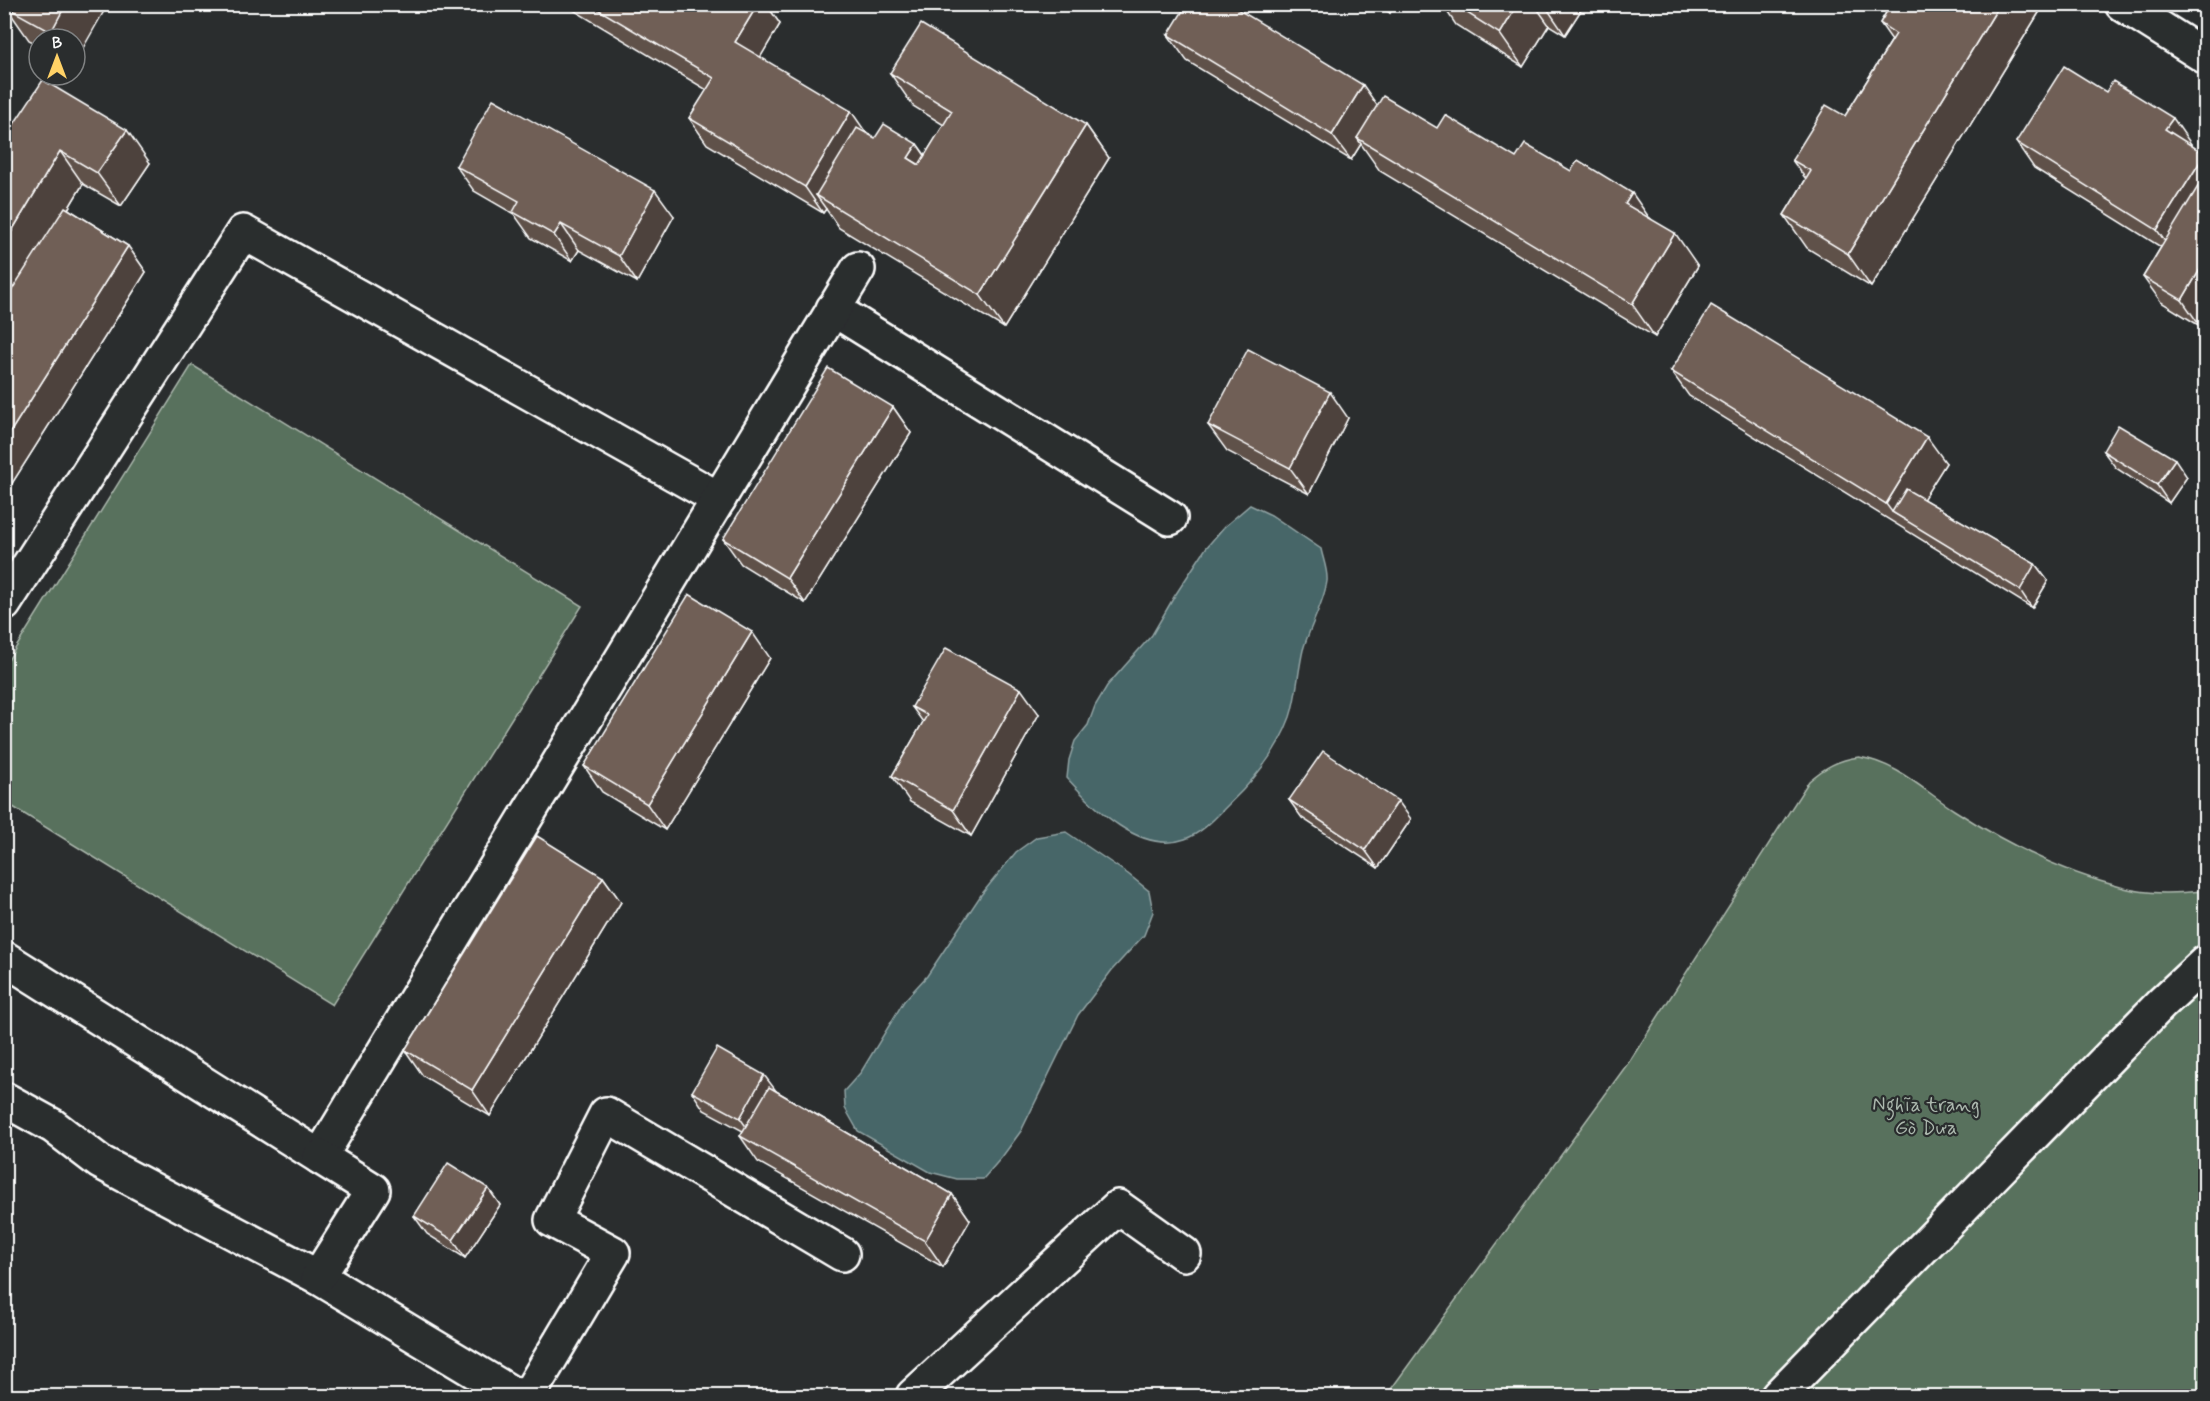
<svg xmlns="http://www.w3.org/2000/svg" width="2210" height="1401" font-family="Mynerve,sans-serif">
  <style>
    .green { fill: #59715d; stroke: #acb8ae; stroke-width: 1.5 }
    .water { fill: #476668; stroke: #91a3a4; stroke-width: 1.5 }
    .lines { fill: none; stroke-linecap: round; stroke-linejoin: round }
    .minor-casing { stroke: #fff; stroke-width: 38 }
    .minor { stroke: #2a2d2e; stroke-width: 33 }
    .wall { fill: #5f514a; stroke: #fff; stroke-width: 1.5 }
    .shaded-wall { fill: #4e423c; stroke: #fff; stroke-width: 1.5 }
    .building { fill: #6f5e56; stroke: #fff; stroke-width: 1.5 }
    .labels { text-anchor: middle; stroke-width: 4.5; stroke-linejoin: round; paint-order: stroke }
    .park-label { font-size: 20px; fill: #acb8ae; stroke: #2a2d2e }
  </style>
  <rect width="100%" height="100%" fill="#2a2d2e"/>
  <filter id="ink" filterUnits="userSpaceOnUse"><feTurbulence type="fractalNoise" baseFrequency=".0167" numOctaves="2"/><feDisplacementMap in="SourceGraphic" scale="12" xChannelSelector="R" yChannelSelector="G"/><feConvolveMatrix kernelMatrix="1 2 1 2 8 2 1 2 1" color-interpolation-filters="sRGB"/></filter>
  <g filter="url(#ink)">
    <g class="green">
      <polygon points="192,365 582,606 332,1005 5,802 5,665"/>
      <path d="M 1859,757 C 1897,763 1923,790 1954,810 C 2005,843 2064,873 2124,888 C 2149,895 2179,893 2205,891 L 2205,1396 L 1386,1396 L 1631,1059 L 1809,781 C 1825,767 1838,760 1859,757 Z"/>
    </g>
    <g class="water">
      <path d="M 1250,505 L 1271,515 L 1321,549 C 1323,559 1328,571 1327,581 C 1324,603 1309,628 1303,650 C 1298,671 1297,696 1290,717 C 1278,750 1256,778 1231,802 C 1217,816 1204,832 1185,839 C 1141,855 1094,808 1067,778 L 1069,760 L 1075,741 L 1088,725 L 1095,706 L 1107,686 L 1152,635 L 1174,597 L 1206,548 L 1224,527 Z"/>
      <polygon points="1066,832 1128,874 1149,891 1153,912 1144,935 1112,970 1078,1015 1021,1131 1002,1157 983,1179 957,1179 930,1172 858,1131 845,1108 844,1091 861,1072 904,1001 927,976 981,895 1016,852 1037,837"/>
    </g>
    <g class="lines">
      <defs>
        <g id="minor">
          <polyline points="2122,4 2206,57"/>
          <polyline points="833,309 1170,518"/>
          <polyline points="4,604 243,232 719,499"/>
          <polyline points="4,958 320,1157 858,269"/>
          <polyline points="4,1099 53,1126 100,1162 318,1277 516,1396"/>
          <polyline points="318,1277 373,1190 320,1157"/>
          <polyline points="528,1396 613,1253 552,1220 606,1114 842,1254"/>
          <polyline points="913,1396 1118,1207 1184,1254"/>
          <polyline points="1778,1396 2162,1003 2206,962"/>
        </g>
      </defs>
      <use href="#minor" class="minor-casing"/>
      <use href="#minor" class="minor"/>
    </g>
    <g class="wall">
      <polygon points="567,4 766,4 780,24 760,57 875,138 917,144 925,155 944,125 913,106 890,73 1086,125 1109,158 1004,328 839,228 826,209 823,213 707,144 689,118 707,90 570,8"/>
      <polygon points="1376,4 1395,4 1390,13"/>
      <polygon points="1442,4 1585,4 1565,35 1549,25 1523,67 1456,25"/>
      <polygon points="1891,4 2035,4 2040,11 1871,287 1807,248 1784,215 1806,179 1792,160 1845,116 1892,40 1880,23"/>
      <polygon points="6,7 75,39 39,39 39,45 29,40"/>
      <polygon points="1168,35 1377,106 1516,158 1650,218 1698,266 1655,337 1380,171 1361,144 1351,160 1187,61"/>
      <polygon points="2106,92 2191,144 2200,326 2161,302 2143,277 2161,247 2034,168 2016,142"/>
      <polygon points="4,139 150,163 121,206 83,184 68,209 128,246 146,272 4,496"/>
      <polygon points="456,166 674,216 637,282 579,250 572,261 531,238 514,214 474,191"/>
      <polygon points="1671,371 1946,463 1923,499 2035,564 2048,581 2032,608 1689,396"/>
      <polygon points="893,407 911,433 805,603 741,564 723,539"/>
      <polygon points="1348,418 1309,494 1227,451 1208,425"/>
      <polygon points="2103,451 2187,477 2169,503 2116,468"/>
      <polygon points="770,658 665,830 602,792 584,766"/>
      <polygon points="912,707 1039,714 971,836 910,802 892,776 923,722"/>
      <polygon points="1289,800 1411,819 1378,868 1302,818"/>
      <polygon points="603,877 621,902 490,1116 423,1076 405,1050"/>
      <polygon points="776,1091 952,1194 970,1220 943,1267 758,1162 740,1136 743,1131 704,1110 692,1092"/>
      <polygon points="488,1188 500,1205 465,1258 427,1234 414,1216"/>
    </g>
    <g class="shaded-wall">
      <polygon points="66,4 108,4 75,62 75,39 56,39 51,32"/>
      <polygon points="758,4 766,4 780,24 754,68 735,42"/>
      <polygon points="1384,4 1395,4 1390,13"/>
      <polygon points="1518,4 1534,4 1549,25 1523,67 1500,34"/>
      <polygon points="1544,4 1585,4 1565,35"/>
      <polygon points="2000,4 2035,4 2040,11 1871,287 1848,254"/>
      <polygon points="1363,85 1381,111 1357,138 1361,144 1351,160 1332,135"/>
      <polygon points="851,111 869,137 816,195 826,209 823,213 805,187"/>
      <polygon points="2173,118 2191,144 2183,155 2165,129"/>
      <polygon points="1086,125 1109,158 1004,328 980,295"/>
      <polygon points="127,130 150,163 121,206 97,173"/>
      <polygon points="917,144 940,177 908,158"/>
      <polygon points="60,151 83,184 4,315 4,244"/>
      <polygon points="2205,154 2205,208 2175,256 2157,230"/>
      <polygon points="655,190 674,216 637,282 619,256"/>
      <polygon points="1632,193 1655,226 1625,204"/>
      <polygon points="561,224 579,250 572,261 554,235"/>
      <polygon points="1675,233 1698,266 1655,337 1632,304"/>
      <polygon points="128,246 146,272 4,496 4,442"/>
      <polygon points="2205,261 2205,316 2200,326 2182,300"/>
      <polygon points="1330,392 1348,418 1309,494 1290,468"/>
      <polygon points="893,407 911,433 805,603 787,578"/>
      <polygon points="1927,437 1946,463 1909,522 1892,512 1886,504"/>
      <polygon points="2175,459 2187,477 2169,503 2157,485"/>
      <polygon points="2035,564 2048,581 2032,608 2020,590"/>
      <polygon points="752,632 770,658 665,830 647,804"/>
      <polygon points="1021,689 1039,714 971,836 953,810"/>
      <polygon points="1398,801 1411,819 1378,868 1365,850"/>
      <polygon points="603,877 621,902 490,1116 472,1090"/>
      <polygon points="764,1075 777,1092 752,1135 740,1118"/>
      <polygon points="488,1188 500,1205 465,1258 453,1240"/>
      <polygon points="952,1194 970,1220 943,1267 925,1241"/>
    </g>
    <g class="building">
      <polygon points="7,4 66,4 51,32 6,7"/>
      <polygon points="589,4 758,4 735,42 851,111 805,187 689,118 714,78"/>
      <polygon points="1187,4 1229,4 1363,85 1332,135 1168,35"/>
      <polygon points="1453,4 1518,4 1500,34"/>
      <polygon points="1891,4 2000,4 1848,254 1784,215 1811,171 1792,160 1826,105 1845,116 1896,34 1880,23"/>
      <polygon points="921,24 1086,125 980,295 816,195 857,128 875,138 884,124 917,144 908,158 919,165 952,111 890,73"/>
      <polygon points="2064,66 2106,92 2113,81 2173,118 2165,129 2205,154 2157,230 2016,142"/>
      <polygon points="43,80 127,130 97,173 60,151 4,244 4,139"/>
      <polygon points="1383,96 1437,128 1445,115 1516,158 1525,144 1571,171 1578,160 1632,193 1625,204 1675,233 1632,304 1357,138"/>
      <polygon points="493,99 655,190 619,256 561,224 554,235 513,212 519,201 456,166"/>
      <polygon points="2205,175 2205,261 2182,300 2143,277"/>
      <polygon points="65,207 128,246 4,442 4,302"/>
      <polygon points="1711,305 1927,437 1886,504 1671,371"/>
      <polygon points="1248,349 1330,392 1290,468 1208,425"/>
      <polygon points="828,368 893,407 787,578 723,539"/>
      <polygon points="2118,425 2175,459 2157,485 2103,451"/>
      <polygon points="1906,489 2035,564 2020,590 1892,512"/>
      <polygon points="689,594 752,632 647,804 584,766"/>
      <polygon points="946,648 1021,689 953,810 892,776 927,715 912,707"/>
      <polygon points="1323,751 1398,801 1365,850 1289,800"/>
      <polygon points="537,836 603,877 472,1090 405,1050"/>
      <polygon points="717,1048 764,1075 740,1118 692,1092"/>
      <polygon points="769,1087 952,1194 925,1241 740,1136"/>
      <polygon points="448,1163 488,1188 453,1240 414,1216"/>
    </g>
  </g>
  <g class="labels">
    <g class="park-label">
      <text x="1926" y="1111">Nghĩa trang<tspan x="1926" dy="23">Gò Dưa</tspan></text>
    </g>
  </g>
  <rect width="2210" height="1401" fill="none" stroke="#2a2d2e" stroke-width="24"/>
  <rect x="12" y="12" width="2186" height="1377" fill="none" stroke="#fff" stroke-width="2" filter="url(#ink)"/>
  <g transform="translate(57 57)"><circle r="28" fill="#2a2d2e" stroke="#7f8182" stroke-width="1.5"/>
  <path d="M0-4.5L10 22L0 15L-10 22Z" fill="#ffd166"/>
  <text y="-9" font-size="16" font-weight="bold" text-anchor="middle" fill="#ffffff">B</text>
  </g>
</svg>
